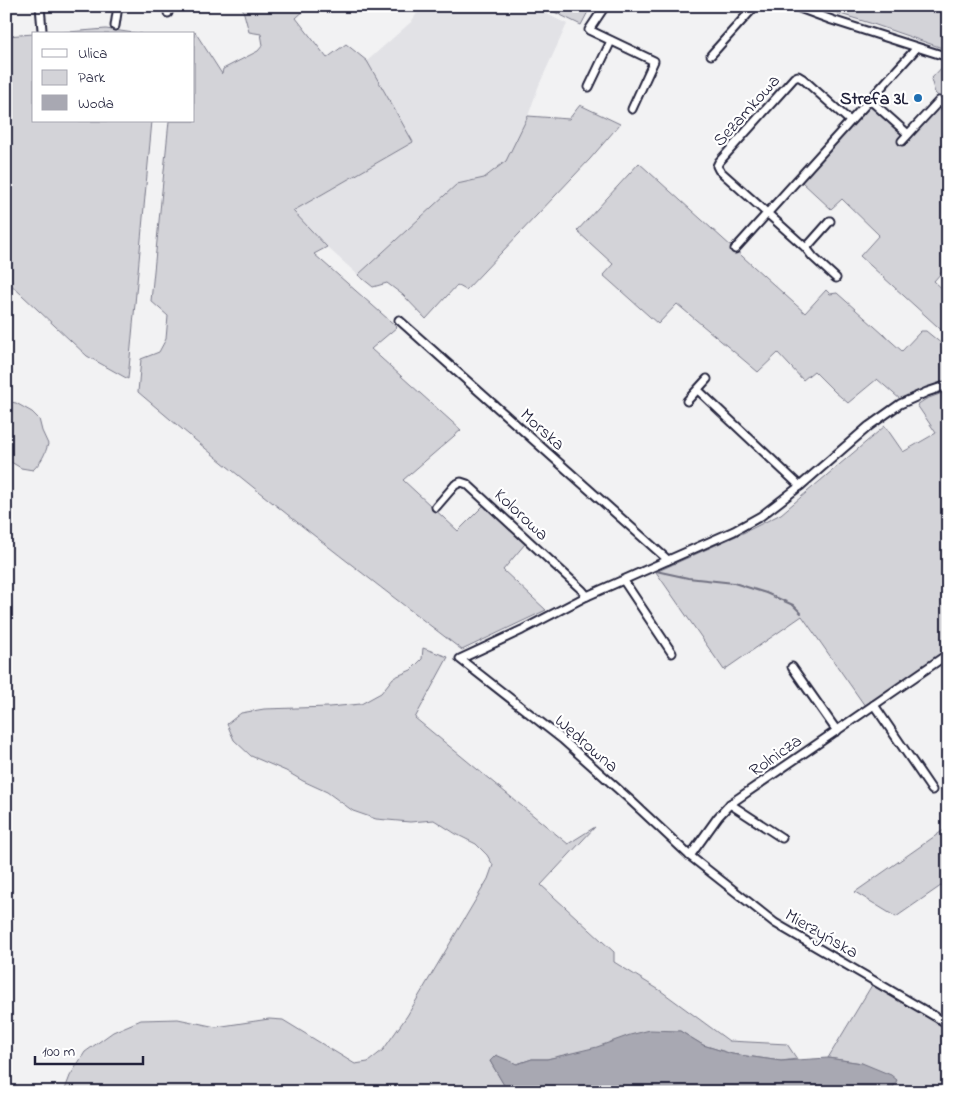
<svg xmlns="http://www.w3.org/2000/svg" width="954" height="1098" font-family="'Indie Flower',sans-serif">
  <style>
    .built { fill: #e2e2e6 }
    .green { fill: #d3d3d8; stroke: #7a7a8a }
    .water { fill: #a8a8b2; stroke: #727282 }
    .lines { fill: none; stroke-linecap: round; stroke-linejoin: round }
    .stream { stroke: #727282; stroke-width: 2 }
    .minor-casing { stroke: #22223b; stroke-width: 11 }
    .minor { stroke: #fff; stroke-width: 7 }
    .poi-dot { fill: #1f6fb2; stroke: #fff; stroke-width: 2 }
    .labels { text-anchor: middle; stroke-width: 4.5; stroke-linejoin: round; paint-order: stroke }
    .poi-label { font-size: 18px; font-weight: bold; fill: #22223b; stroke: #fff; text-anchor: end }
    .street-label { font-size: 18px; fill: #22223b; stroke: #fff }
  </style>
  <rect width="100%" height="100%" fill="#f2f2f3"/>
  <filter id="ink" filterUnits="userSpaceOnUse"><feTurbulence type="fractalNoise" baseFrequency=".02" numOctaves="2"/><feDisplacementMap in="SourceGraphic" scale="10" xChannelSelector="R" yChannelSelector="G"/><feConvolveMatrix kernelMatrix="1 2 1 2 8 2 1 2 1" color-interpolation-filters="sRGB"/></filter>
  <g filter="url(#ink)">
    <polygon class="built" points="422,6 531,6 567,24 539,85 528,116 506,161 484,178 457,184 358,275 327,247 292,211 413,142 367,61 411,22"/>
    <g class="green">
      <path d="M 242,6 L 309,6 L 296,18 L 327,58 L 346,44 L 367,61 L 413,142 L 293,211 L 327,247 L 314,254 L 397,327 L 371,349 L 461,430 L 403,480 L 458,531 L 484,505 L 525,544 L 503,570 L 546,610 L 462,650 C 353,566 243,482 138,392 L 141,359 L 159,352 L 166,339 L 168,316 L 151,301 L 169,121 L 194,121 L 194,34 L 193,34 L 195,32 L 222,74 L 223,69 L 258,51 L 263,45 L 261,34 L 249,32 Z"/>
      <polygon points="542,6 591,6 581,25"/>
      <polygon points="814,6 948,6 948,50 873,24"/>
      <polygon points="106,29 141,34 43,34"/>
      <polygon points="34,34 34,121 152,121 128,379 87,356 6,280 6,36"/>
      <polygon points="946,63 948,64 948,105 935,93 931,79"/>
      <polygon points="580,105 620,124 590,159 466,290 457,285 426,319 403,295 387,283 373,287 358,275 457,184 484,178 506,161 528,116 569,119"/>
      <polygon points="869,105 908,140 937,107 948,116 948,265 934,281 948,294 948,336 860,256 879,235 842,199 831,209 802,182"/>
      <polygon points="639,163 805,313 826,290 830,294 837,293 902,351 921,331 926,331 948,349 948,380 910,394 901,400 877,379 848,403 835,392 814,371 803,380 778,353 758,372 677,304 658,324 603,275 613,264 577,231"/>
      <polygon points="948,391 948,649 865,706 802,616 724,670 656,572 745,532 781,514 885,426 903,452 936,433 917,405 926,399"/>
      <path d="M 6,401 L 16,403 L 32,412 L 39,419 L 42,431 L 48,444 C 45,455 41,462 33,470 L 21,468 L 6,459 Z"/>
      <polygon points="423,648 448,657 415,718 568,844 595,827 541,885 614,952 614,962 661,991 729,1041 787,1044 797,1059 781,1061 732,1054 703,1045 680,1031 547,1059 532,1059 517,1064 490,1061 508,1092 64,1092 70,1076 85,1052 113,1032 141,1020 178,1019 216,1027 269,1019 283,1020 355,1064 368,1062 383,1050 407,1016 488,879 493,865 487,855 476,844 456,834 434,820 410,822 376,819 353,811 327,792 303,781 286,771 251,756 234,740 227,724 241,713 264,709 329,707 361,704 381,693 393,678 411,670 422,659"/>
      <polygon points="948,827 948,881 896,917 855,892"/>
      <polygon points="872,985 948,1029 948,1092 870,1092 884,1090 862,1063 828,1058"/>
    </g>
    <polygon class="water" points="650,1030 680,1031 703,1045 732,1054 781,1061 828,1058 862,1063 891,1075 897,1080 893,1088 869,1092 862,1089 856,1088 851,1092 508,1092 490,1061 496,1055 517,1064 532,1059 547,1059 597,1047 630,1035"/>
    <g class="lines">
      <g class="stream">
        <polyline points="656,571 688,578 734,583 766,593 793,605 801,613"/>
        <polyline points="601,586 652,564"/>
        <polyline points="542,615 567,603"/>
      </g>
      <defs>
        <g id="minor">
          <polyline points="40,6 42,30"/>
          <polyline points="605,6 589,30 654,61 632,109"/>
          <polyline points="794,6 832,20 948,57"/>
          <polyline points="168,13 169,6"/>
          <polyline points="115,26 118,6"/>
          <polyline points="711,55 755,6"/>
          <polyline points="589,87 611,41"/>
          <polyline points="870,100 908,134"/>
          <polyline points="902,141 939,101 945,106"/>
          <polyline points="806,248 830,221"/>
          <polyline points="735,249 914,51 915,47"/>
          <polyline points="836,278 813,257 806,248 719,170 717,166 719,162 794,78 798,76 803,79 850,121"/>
          <polyline points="399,320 668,560"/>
          <polyline points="948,385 927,392 900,404 869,426 800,486 761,516 734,531 587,596 522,630 460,659 562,739 628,798 690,856 775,923 948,1024"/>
          <polyline points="698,390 800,486"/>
          <polyline points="687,401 707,379"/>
          <polyline points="436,507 455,485 461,482 467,484 582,590 587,596"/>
          <polyline points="624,581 672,653"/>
          <polyline points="792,667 837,731"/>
          <polyline points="874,705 932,790"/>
          <polyline points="730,804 782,838"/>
          <polyline points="690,856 718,817 730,804 948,654"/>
        </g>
      </defs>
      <use href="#minor" class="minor-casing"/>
      <use href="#minor" class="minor"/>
    </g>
  </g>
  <circle class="poi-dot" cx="918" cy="98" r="5"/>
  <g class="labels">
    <g class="poi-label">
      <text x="908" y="104">Strefa 3L</text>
    </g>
    <g class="street-label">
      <text transform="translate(746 110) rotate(-48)" y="6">Sezamkowa</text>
      <text transform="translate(543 429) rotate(42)" y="6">Morska</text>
      <text transform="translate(522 514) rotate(43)" y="6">Kolorowa</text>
      <text transform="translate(587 743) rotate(41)" y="6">Wędrowna</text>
      <text transform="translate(775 755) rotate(-35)" y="6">Rolnicza</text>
      <text transform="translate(822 933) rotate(30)" y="6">Mierzyńska</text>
    </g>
  </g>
  <rect width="954" height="1098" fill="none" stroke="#fff" stroke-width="25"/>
  <rect x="12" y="12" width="929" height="1073" fill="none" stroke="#22223b" stroke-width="2" filter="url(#ink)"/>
  <rect x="32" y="32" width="162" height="90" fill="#ffffff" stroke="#a7a7b1"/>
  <rect x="42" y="49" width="25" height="8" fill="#ffffff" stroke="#a7a7b1"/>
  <text x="78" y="58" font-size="15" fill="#22223b">Ulica</text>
  <rect x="42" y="70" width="25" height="15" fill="#d3d3d8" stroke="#a7a7b1"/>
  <text x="78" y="82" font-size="15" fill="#22223b">Park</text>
  <rect x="42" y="95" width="25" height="15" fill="#a8a8b2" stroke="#a7a7b1"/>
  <text x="78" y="108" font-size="15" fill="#22223b">Woda</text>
  <path d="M35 1056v8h108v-8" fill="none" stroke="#22223b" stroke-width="2.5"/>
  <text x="42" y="1056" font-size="15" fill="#22223b" stroke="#ffffff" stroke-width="4" paint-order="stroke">100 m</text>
</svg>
